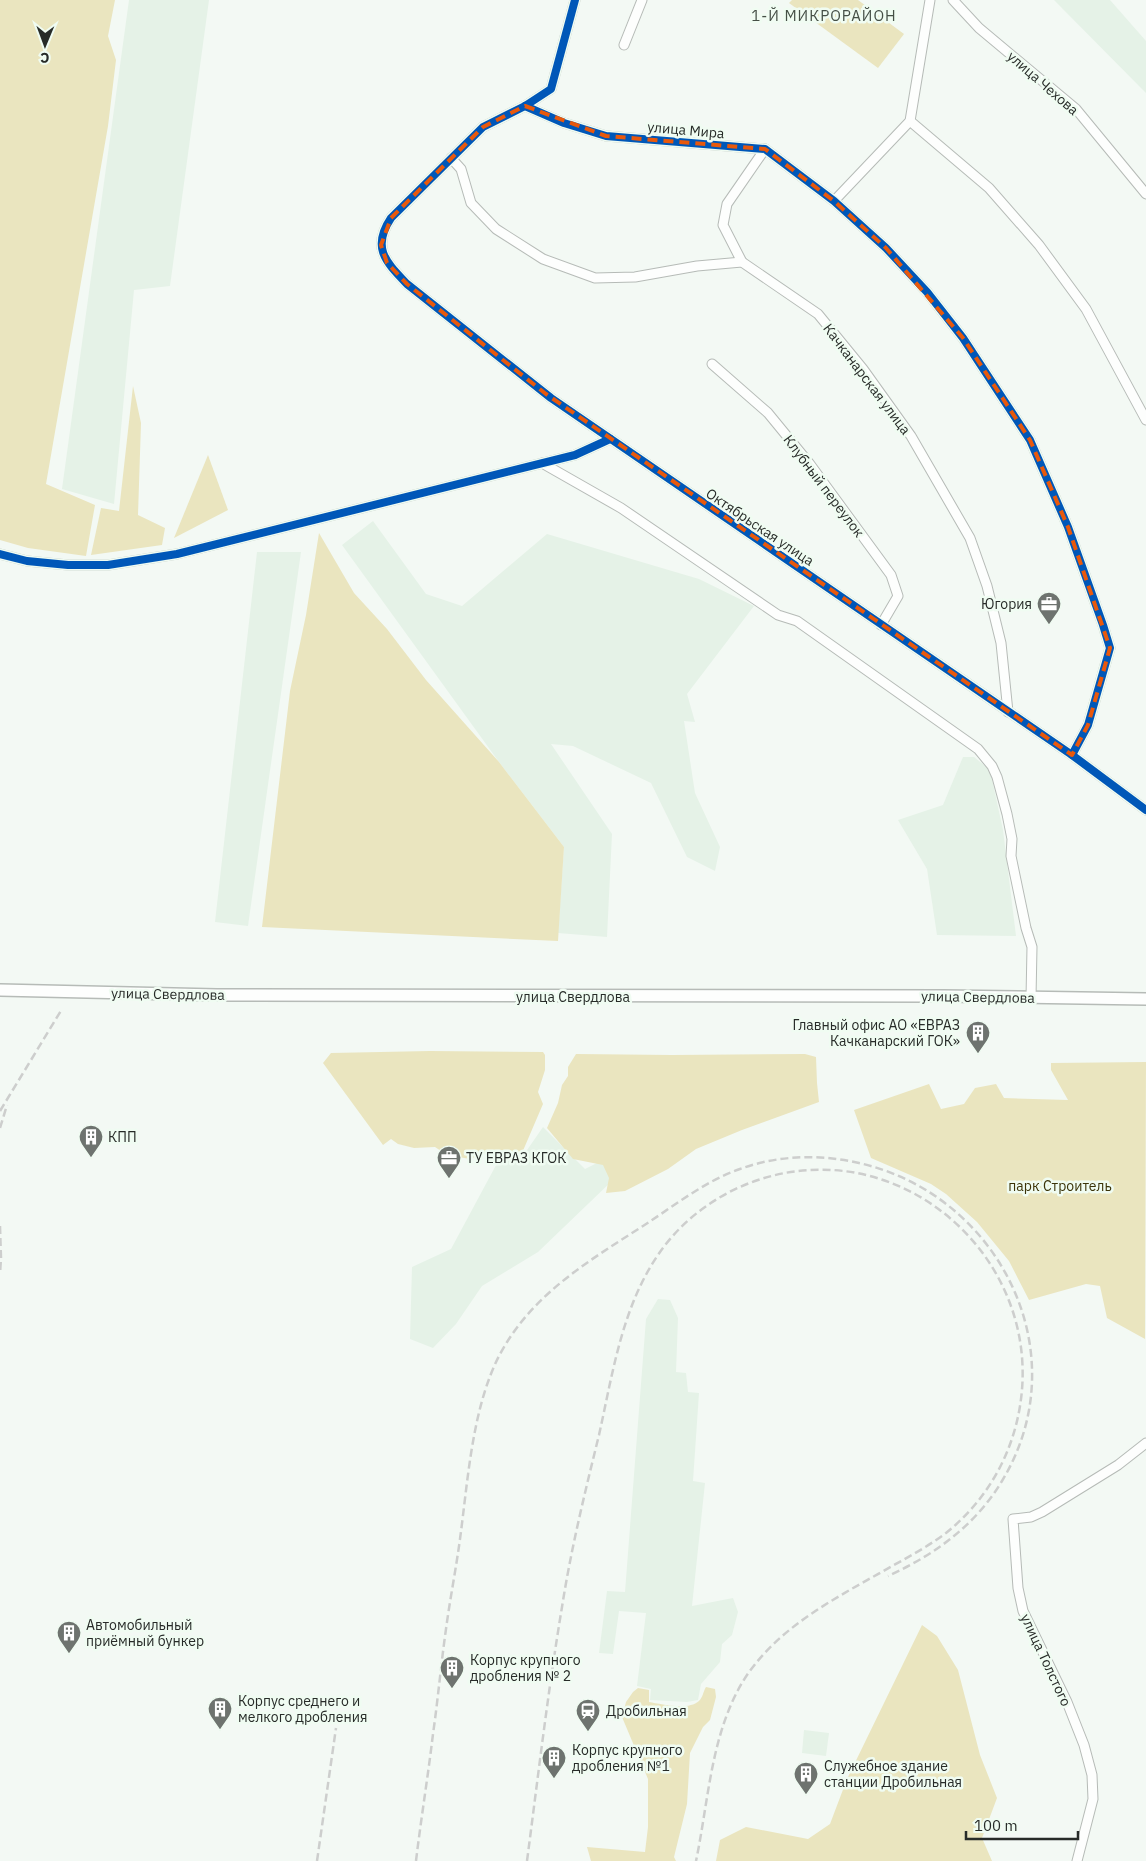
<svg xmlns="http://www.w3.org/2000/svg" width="1146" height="1861" font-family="'IBM Plex Sans',sans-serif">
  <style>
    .built { fill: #e5f2e7 }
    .green { fill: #eae5bf }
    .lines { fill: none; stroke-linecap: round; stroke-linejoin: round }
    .minor-casing { stroke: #b6bbb7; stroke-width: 11 }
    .major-casing { stroke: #b6bbb7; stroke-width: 14 }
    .minor { stroke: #fdfefd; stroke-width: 9 }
    .major { stroke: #fdfefd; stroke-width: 11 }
    .rail { stroke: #cdcecd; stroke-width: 2.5; stroke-dasharray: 8 4; stroke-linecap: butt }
    .cycleway-casing { stroke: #f0fcf2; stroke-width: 11 }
    .cycleway { stroke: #0057b8; stroke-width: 8 }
    .marked { fill: none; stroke: #e8590c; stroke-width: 4; stroke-dasharray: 10 6; stroke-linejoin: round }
    .labels { text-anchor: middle; stroke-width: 5; stroke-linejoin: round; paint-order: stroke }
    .street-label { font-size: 14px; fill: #272b28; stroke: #f0fcf2 }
    .poi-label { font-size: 14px; fill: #272b28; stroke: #f0fcf2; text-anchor: start }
    .park-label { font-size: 14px; fill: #3b3308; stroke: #f0fcf2 }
    .neighbourhood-label { font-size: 15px; letter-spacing: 1px; fill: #454f46; stroke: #f0fcf2 }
  </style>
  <rect width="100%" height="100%" fill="#f3f9f4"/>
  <g class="built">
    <polygon points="129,0 209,0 170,286 134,290 114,504 62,489"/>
    <polygon points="1054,0 1110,0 1146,41 1146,93"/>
    <polygon points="373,521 426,594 462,606 547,534 699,579 754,606 687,694 695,722 684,721 695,793 720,847 715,871 687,857 651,783 573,746 551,744 612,834 607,937 558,933 564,847 499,762 342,545"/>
    <polygon points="257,552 301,552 248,926 215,922"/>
    <polygon points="963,757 974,757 990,770 1003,830 1016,936 937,935 927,869 898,820 943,805"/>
    <polygon points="543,1127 585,1169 603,1160 614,1179 538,1252 482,1286 456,1324 433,1348 410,1339 412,1267 451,1249 502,1154 525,1153"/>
    <polygon points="658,1299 670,1300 678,1318 676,1372 686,1373 688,1392 699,1393 693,1481 705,1483 692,1606 733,1598 738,1612 732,1635 722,1644 720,1662 701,1684 698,1700 687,1702 650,1700 651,1689 637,1686 646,1613 619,1611 613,1654 599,1653 607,1591 625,1592 646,1319"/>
    <polygon points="804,1730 829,1733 826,1756 802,1753"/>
  </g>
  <g class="green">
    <polygon points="0,0 115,0 108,36 116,60 108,126 46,484 95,505 86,556 28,548 0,540"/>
    <polygon points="792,0 858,0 904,34 878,68 789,3"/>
    <polygon points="133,386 141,423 138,515 165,528 162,545 91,555 101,508 119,511"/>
    <polygon points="208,455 228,510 174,538"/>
    <polygon points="319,533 354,593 387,629 426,680 499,762 564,847 558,941 262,927 290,691 306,615"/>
    <polygon points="430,1051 543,1052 545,1055 545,1070 538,1092 543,1104 522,1153 488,1152 470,1159 447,1155 435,1147 414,1148 398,1144 391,1139 383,1145 323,1063 331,1053"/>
    <polygon points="576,1054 672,1055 805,1054 816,1057 817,1083 819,1102 742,1130 696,1149 668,1169 625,1191 606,1193 609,1178 603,1165 573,1159 547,1128 558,1103 562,1085 568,1076 568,1067"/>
    <polygon points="1146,1062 1145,1339 1107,1318 1100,1286 1086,1284 1029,1300 1009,1261 977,1222 946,1194 931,1184 871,1158 854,1110 929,1084 941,1109 964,1104 975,1088 996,1084 1004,1098 1068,1100 1051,1070 1051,1063"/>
    <polygon points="922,1625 937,1636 958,1670 980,1755 997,1798 982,1838 992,1861 716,1861 720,1840 746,1827 808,1839 830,1824 847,1779"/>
    <path d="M 706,1687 L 715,1689 L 716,1697 L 710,1720 L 703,1727 L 690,1753 L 687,1804 L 674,1857 L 676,1861 L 591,1861 L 587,1847 L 645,1852 L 648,1827 L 648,1779 L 622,1717 L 626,1702 L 633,1692 L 638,1688 L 649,1690 L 649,1702 C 661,1704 688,1711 699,1701 C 703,1697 703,1692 706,1687 Z"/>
  </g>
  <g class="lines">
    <defs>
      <g id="minor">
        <path d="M 575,0 L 551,89 L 525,106 L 483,127 L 391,218 C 371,248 386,262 407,284 L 551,398 L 1072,755 L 1146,810"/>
        <polyline points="953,0 979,28 1076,109 1146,194"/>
        <polyline points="624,45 642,0"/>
        <polyline points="525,106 564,123 606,136 765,149 834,201 886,248 927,292 963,338 1030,440 1068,527 1103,625 1110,648 1088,725 1072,755"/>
        <polyline points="910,121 989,188 1039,245 1086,309 1146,420"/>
        <polyline points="451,158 461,169 471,203 496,229 543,259 595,278 635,277 697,266 742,262 818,314 863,369 911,436 970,538 987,586 1001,643 1008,712"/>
        <polyline points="834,201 910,121 930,0"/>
        <polyline points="742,262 723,225 727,204 765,149"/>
        <polyline points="712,364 768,413 809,463 891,575 898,596 881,625"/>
        <polyline points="542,463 621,508 778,615 797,621 978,749 992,766 997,777 1007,814 1012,839 1011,856 1026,928 1032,947 1031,998"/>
        <polyline points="0,554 27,561 68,565 108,565 177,554 575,455 610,439"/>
        <polyline points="1077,1861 1093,1799 1092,1775 1084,1745 1067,1702 1023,1611 1018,1588 1013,1519 1031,1517 1042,1512 1118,1465 1146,1443"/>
      </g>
      <polyline id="major" points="0,990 217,995 944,996 1146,999"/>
    </defs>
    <use href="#minor" class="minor-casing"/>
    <use href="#major" class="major-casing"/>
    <use href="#minor" class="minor"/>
    <use href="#major" class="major"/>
    <g class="rail">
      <polyline points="0,1111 62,1009"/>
      <polyline points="0,1128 7,1105"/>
      <polyline points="0,1226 1,1258 0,1274"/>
      <polyline points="317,1861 336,1728"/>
      <path d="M 416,1861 C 421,1819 428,1776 433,1734 C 438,1699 441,1664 446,1629 C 450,1599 456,1569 460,1539 C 468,1480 472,1409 499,1356 C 531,1295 587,1262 643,1226 C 674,1206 705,1181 740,1169 C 778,1155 820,1154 859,1163 C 1000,1195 1079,1354 1002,1481 C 975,1526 934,1555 888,1576"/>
      <path d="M 527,1861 C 538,1777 548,1691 562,1607 C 571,1549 585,1492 599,1435 C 613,1372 622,1306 660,1252 C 684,1218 719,1193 758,1180 C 901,1132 1044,1258 1020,1406 C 1012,1456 986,1501 946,1533 C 930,1545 912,1555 894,1565 C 840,1596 783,1623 747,1675 C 711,1729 709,1799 696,1861"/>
    </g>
    <defs>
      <g id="cycleway">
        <path d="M 575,0 L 551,89 L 525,106 L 483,127 L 391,218 C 371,248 386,262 407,284 L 551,398 L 1072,755 L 1146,810"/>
        <polyline points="525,106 564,123 606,136 765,149 834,201 886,248 927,292 963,338 1030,440 1068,527 1103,625 1110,648 1088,725 1072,755"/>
        <polyline points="0,554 27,561 68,565 108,565 177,554 575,455 610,439"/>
      </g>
    </defs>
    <use href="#cycleway" class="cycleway-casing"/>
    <use href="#cycleway" class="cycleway"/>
  </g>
  <path class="marked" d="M 525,106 L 606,136 L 765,149 L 834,201 L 886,248 L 963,338 L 1030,440 L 1068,527 L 1110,648 L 1088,725 L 1072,755 L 546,394 L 407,284 L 387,263 L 381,245 L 391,218 L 483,127 Z"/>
  <defs>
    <symbol id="office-pin" viewBox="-11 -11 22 30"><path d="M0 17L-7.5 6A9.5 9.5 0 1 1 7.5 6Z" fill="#6e736f" stroke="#f0fcf2"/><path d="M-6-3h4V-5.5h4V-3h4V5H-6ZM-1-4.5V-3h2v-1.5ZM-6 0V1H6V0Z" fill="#fff"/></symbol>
    <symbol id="building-pin" viewBox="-11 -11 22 30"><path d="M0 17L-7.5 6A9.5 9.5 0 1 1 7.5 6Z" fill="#6e736f" stroke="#f0fcf2"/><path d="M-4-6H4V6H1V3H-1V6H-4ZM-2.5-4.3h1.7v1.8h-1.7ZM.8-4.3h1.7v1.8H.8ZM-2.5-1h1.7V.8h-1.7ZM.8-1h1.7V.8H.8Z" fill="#fff"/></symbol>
    <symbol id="station-pin" viewBox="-11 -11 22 30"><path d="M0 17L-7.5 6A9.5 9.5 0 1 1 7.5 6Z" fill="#6e736f" stroke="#f0fcf2"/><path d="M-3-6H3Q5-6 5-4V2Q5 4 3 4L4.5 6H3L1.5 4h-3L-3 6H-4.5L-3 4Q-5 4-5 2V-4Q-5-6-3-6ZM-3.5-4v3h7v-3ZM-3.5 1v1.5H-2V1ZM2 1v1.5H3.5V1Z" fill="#fff"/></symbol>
  </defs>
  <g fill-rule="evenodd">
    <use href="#office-pin" x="1035" y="590" width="28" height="38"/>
    <use href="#building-pin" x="964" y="1019" width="28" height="38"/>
    <use href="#building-pin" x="77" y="1123" width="28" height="38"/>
    <use href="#office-pin" x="435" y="1144" width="28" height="38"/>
    <use href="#building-pin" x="55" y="1619" width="28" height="38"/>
    <use href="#building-pin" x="438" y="1654" width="28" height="38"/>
    <use href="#building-pin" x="206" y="1695" width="28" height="38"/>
    <use href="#station-pin" x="574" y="1697" width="28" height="38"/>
    <use href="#building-pin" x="540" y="1744" width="28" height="38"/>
    <use href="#building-pin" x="792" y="1760" width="28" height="38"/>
  </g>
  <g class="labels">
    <g class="street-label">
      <text transform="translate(1043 83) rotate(41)" y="5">улица Чехова</text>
      <text transform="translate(686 130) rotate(5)" y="5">улица Мира</text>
      <text transform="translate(867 379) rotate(53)" y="5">Качканарская улица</text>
      <text transform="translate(824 486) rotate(53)" y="5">Клубный переулок</text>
      <text transform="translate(760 527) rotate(34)" y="5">Октябрьская улица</text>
      <text transform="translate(168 994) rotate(1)" y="5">улица Свердлова</text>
      <text x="573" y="1002">улица Свердлова</text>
      <text transform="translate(978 997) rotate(1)" y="5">улица Свердлова</text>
      <text transform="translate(1046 1660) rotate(65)" y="5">улица Толстого</text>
    </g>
    <g class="poi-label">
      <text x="1032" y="609" text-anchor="end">Югория</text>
      <text x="960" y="1030" text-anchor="end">Главный офис АО «ЕВРАЗ<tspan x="960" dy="16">Качканарский ГОК»</tspan></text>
      <text x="108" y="1142">КПП</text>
      <text x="466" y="1163">ТУ ЕВРАЗ КГОК</text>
      <text x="86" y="1630">Автомобильный<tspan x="86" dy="16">приёмный бункер</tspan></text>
      <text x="470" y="1665">Корпус крупного<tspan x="470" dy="16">дробления № 2</tspan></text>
      <text x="238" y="1706">Корпус среднего и<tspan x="238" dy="16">мелкого дробления</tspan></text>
      <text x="606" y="1716">Дробильная</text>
      <text x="572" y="1755">Корпус крупного<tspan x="572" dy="16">дробления №1</tspan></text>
      <text x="824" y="1771">Служебное здание<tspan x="824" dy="16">станции Дробильная</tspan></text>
    </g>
    <g class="park-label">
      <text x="1060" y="1191">парк Строитель</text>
    </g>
    <g class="neighbourhood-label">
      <text x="824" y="21">1-Й МИКРОРАЙОН</text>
    </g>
  </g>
  <g transform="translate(45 45) rotate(181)" stroke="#f0fcf2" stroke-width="4" paint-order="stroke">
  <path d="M0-4L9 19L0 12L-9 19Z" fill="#272b28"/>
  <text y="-8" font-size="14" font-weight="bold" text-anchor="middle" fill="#272b28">С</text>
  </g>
  <path d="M966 1831v8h112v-8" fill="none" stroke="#272b28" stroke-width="2.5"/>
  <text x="974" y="1831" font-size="15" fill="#272b28" stroke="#f0fcf2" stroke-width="4" paint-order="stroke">100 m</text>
</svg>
